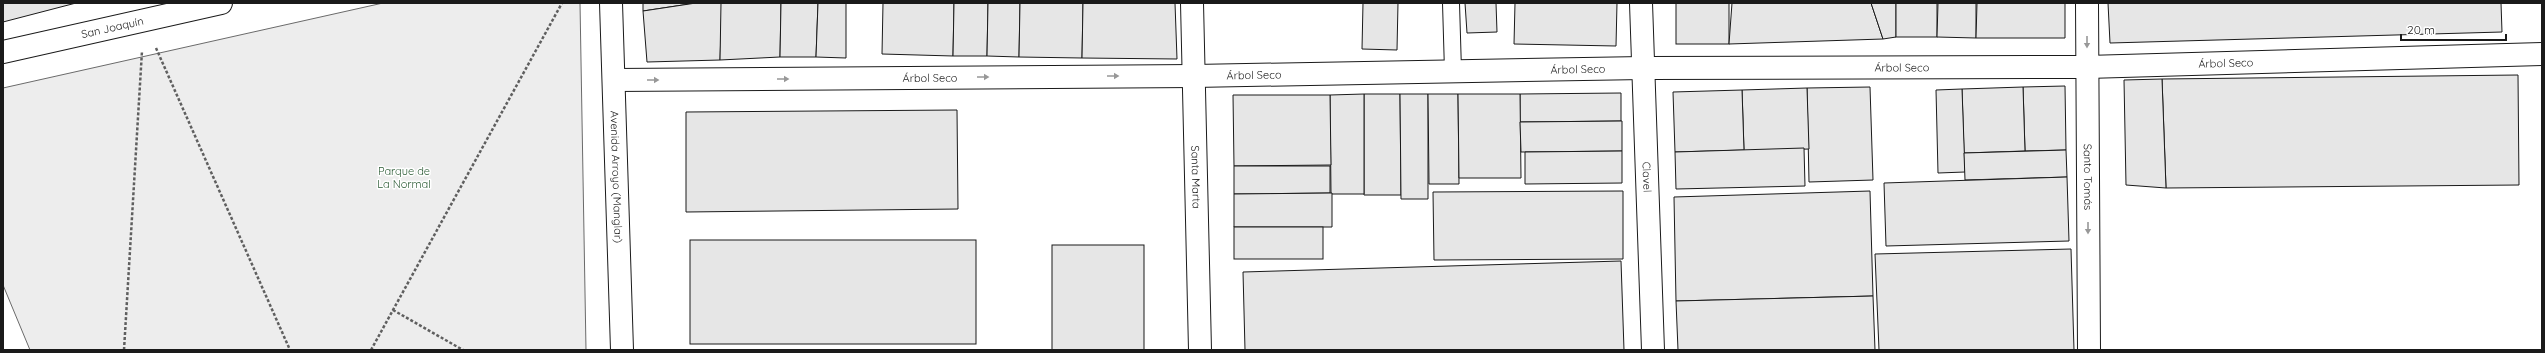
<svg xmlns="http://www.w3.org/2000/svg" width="2545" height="353" font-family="Quicksand,sans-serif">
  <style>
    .built { fill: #ededed; stroke: #6a6a6a }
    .building { fill: #e6e6e6; stroke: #1a1a1a }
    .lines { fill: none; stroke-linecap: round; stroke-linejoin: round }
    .lane-casing { stroke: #1a1a1a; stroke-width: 18 }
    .street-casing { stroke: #1a1a1a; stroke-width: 24 }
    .primary-casing { stroke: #1a1a1a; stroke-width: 24 }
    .path { stroke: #5f5f5f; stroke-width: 2.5; stroke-dasharray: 3 2; stroke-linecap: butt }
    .lane { stroke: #fff; stroke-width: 16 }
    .street { stroke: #fff; stroke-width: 22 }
    .primary { stroke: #fff; stroke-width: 22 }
    .oneway { fill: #989898 }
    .labels { text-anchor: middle; stroke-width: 3; stroke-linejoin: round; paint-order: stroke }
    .street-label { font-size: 11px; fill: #1a1a1a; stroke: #fff }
    .park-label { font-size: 11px; fill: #2b5a34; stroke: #fff }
  </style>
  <rect width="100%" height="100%" fill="#fff"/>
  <polygon class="built" points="383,3 580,3 586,350 30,350 3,285 3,88"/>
  <g class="building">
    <polygon points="3,3 76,3 3,22"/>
    <polygon points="643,3 696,3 643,11"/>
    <polygon points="696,3 722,3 720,60 647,62 643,11"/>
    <polygon points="721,3 781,3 780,57 720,60"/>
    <polygon points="781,3 818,3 816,57 780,57"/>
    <polygon points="818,3 846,3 846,58 816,57"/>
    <polygon points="883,3 954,3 953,56 882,54"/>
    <polygon points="954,3 988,3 987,56 953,56"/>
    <polygon points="988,3 1020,3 1019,57 987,56"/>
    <polygon points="1020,3 1083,3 1082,58 1019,57"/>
    <polygon points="1083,3 1175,3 1177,59 1082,58"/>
    <polygon points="1363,3 1398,3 1397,50 1362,49"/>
    <polygon points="1465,3 1496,3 1497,32 1467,33"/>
    <polygon points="1515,3 1617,3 1616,46 1514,44"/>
    <rect x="1676" y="3" width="53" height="41"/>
    <polygon points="1732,3 1871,3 1883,39 1729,44"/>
    <polygon points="1871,3 1896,3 1896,37 1883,39"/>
    <rect x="1896" y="3" width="41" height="34"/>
    <polygon points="1938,3 1976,3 1976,38 1937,37"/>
    <polygon points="1977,3 2065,3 2065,38 1976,38"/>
    <polygon points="2108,3 2501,3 2502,32 2110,43"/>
    <polygon points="2518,75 2519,185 2166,188 2162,79"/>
    <polygon points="2162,79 2166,188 2126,185 2124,80"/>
    <polygon points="2065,86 2066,150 2025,151 2023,87"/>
    <polygon points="1870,87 1873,180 1809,182 1807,88"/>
    <polygon points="2023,87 2025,151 1964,153 1962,89"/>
    <polygon points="1807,88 1809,149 1744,151 1742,90"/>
    <polygon points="1962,89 1965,172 1938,173 1936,90"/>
    <polygon points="1742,90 1744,150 1675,152 1673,92"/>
    <polygon points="1621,93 1621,121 1520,122 1520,94"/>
    <polygon points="1364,94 1400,94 1401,195 1364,195"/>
    <polygon points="1364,94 1364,194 1331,194 1330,95"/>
    <polygon points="1400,94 1428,94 1428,199 1401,199"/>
    <polygon points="1428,94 1458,94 1459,184 1429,184"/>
    <polygon points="1458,94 1520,94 1521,178 1459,178"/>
    <polygon points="1233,95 1330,95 1331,165 1234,166"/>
    <polygon points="957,110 958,209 686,212 686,112"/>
    <polygon points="1622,121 1622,151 1521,152 1520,122"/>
    <polygon points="1804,148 1805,186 1676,189 1675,152"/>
    <polygon points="2066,150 2067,177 1965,180 1964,153"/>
    <polygon points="1622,151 1622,183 1525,184 1525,152"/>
    <polygon points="1234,166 1330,166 1330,193 1234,194"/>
    <polygon points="2067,177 2069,241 1886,246 1884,183"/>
    <polygon points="1623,191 1623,259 1434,260 1433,192"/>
    <polygon points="1870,191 1873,296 1676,301 1674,197"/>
    <polygon points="1332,193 1332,227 1234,227 1234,194"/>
    <rect x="1234" y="227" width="89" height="32"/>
    <rect x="690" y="240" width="286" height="104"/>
    <rect x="1052" y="245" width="92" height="105"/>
    <polygon points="2071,249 2074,350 1879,350 1875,254"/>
    <polygon points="1621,261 1624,350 1245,350 1243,272"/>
    <polygon points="1873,296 1875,350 1678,350 1676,301"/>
  </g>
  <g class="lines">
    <defs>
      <polyline id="lane" points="1451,3 1453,71"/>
      <g id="street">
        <path id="s1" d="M 1192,3 L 1200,350"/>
        <path id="s2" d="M 1641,3 L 1653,350"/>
        <path id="s3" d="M 2087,3 L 2089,350"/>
        <path id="s4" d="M 614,80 L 1194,76 L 1643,68 L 2087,67 L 2542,54"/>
      </g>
      <g id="primary">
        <path id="s5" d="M 611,3 L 622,350"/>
        <path id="s6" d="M 3,52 L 221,3"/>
      </g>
    </defs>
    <use href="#lane" class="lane-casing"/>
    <use href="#street" class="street-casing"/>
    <use href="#primary" class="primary-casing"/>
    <g class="path">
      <polyline points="156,48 290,350"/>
      <polyline points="393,310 463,350"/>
      <polyline points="124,350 142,51"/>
      <polyline points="371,350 562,3"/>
    </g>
    <use href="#lane" class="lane"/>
    <use href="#street" class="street"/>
    <use href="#primary" class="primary"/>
  </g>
  <defs><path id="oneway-solid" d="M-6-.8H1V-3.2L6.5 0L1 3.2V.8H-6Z"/></defs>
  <g class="oneway">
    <use href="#oneway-solid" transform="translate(2087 42) rotate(90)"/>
    <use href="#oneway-solid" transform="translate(1113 76)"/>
    <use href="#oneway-solid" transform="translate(983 77)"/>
    <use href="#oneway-solid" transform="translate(783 79)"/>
    <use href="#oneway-solid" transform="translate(653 80)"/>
    <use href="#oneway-solid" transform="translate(2088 228) rotate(90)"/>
  </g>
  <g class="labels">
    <g class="street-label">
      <text dy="4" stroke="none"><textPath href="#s6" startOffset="112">San Joaquín</textPath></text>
      <text dy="4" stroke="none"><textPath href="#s4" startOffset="1612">Árbol Seco</textPath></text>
      <text dy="4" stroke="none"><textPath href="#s4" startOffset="1288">Árbol Seco</textPath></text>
      <text dy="4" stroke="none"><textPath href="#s4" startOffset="964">Árbol Seco</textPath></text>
      <text dy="4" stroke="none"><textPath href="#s4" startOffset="640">Árbol Seco</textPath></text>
      <text dy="4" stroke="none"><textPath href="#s4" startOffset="316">Árbol Seco</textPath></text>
      <text dy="4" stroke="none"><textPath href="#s5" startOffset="174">Avenida Arroyo (Manglar)</textPath></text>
      <text dy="4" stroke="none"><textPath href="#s1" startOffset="174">Santa Marta</textPath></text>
      <text dy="4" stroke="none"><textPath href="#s3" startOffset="174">Santo Tomás</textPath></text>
      <text dy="4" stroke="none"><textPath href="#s2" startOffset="174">Clavel</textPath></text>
    </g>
    <g class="park-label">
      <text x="404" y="175">Parque de<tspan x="404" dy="13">La Normal</tspan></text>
    </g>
  </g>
  <rect width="2545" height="353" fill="none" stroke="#1a1a1a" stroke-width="8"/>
  <path d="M2401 34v6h105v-6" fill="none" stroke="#1a1a1a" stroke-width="2"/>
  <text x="2407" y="34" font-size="12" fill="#1a1a1a" stroke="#ffffff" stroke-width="3" paint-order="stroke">20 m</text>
</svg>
